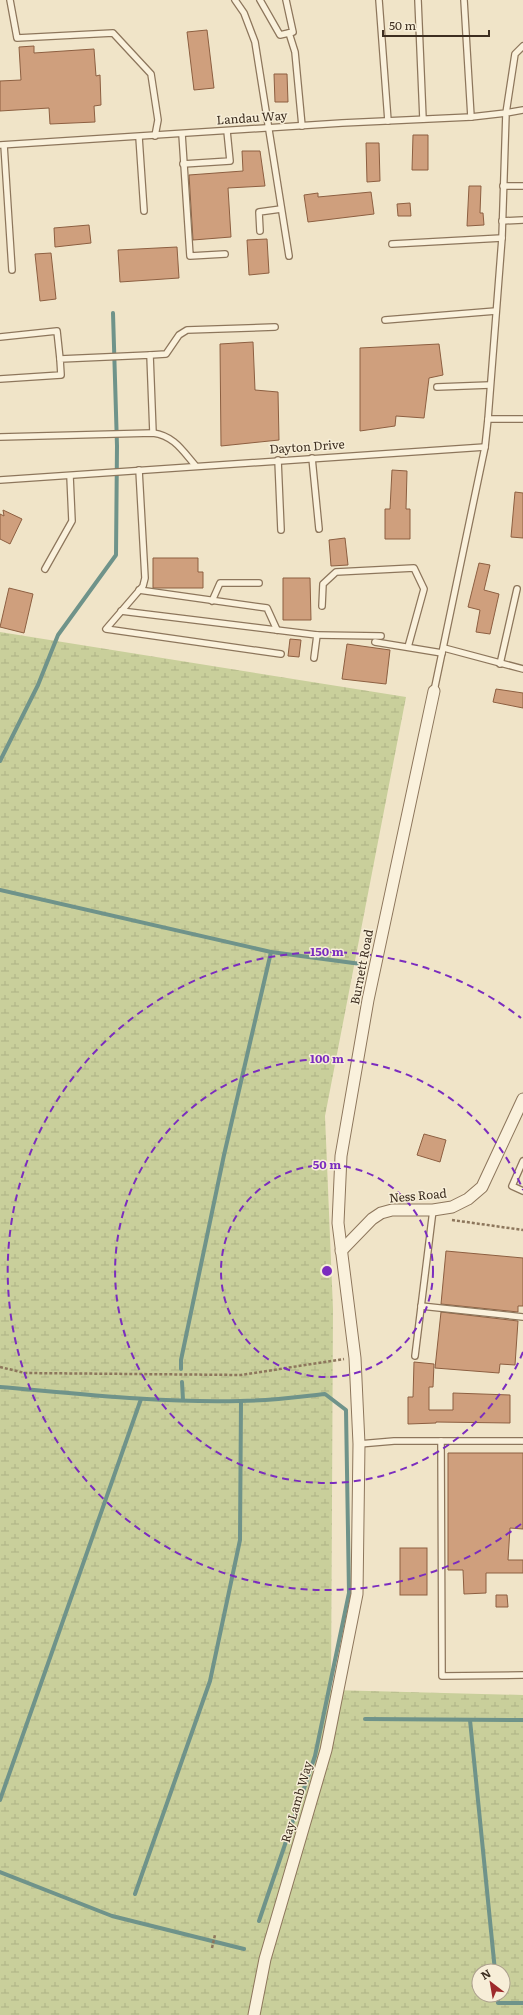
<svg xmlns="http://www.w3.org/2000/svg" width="523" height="2015" font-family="Literata,serif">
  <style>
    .wetland { fill: url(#wetland-marsh); fill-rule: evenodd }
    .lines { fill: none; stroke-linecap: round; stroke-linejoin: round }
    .stream { stroke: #6f938a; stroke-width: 4 }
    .building { fill: #cf9f7d; stroke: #8d5f41 }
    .lane-casing { stroke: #8d765c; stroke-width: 8 }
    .street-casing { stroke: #8d765c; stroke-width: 13 }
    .path { stroke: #8d765c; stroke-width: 2.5; stroke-dasharray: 3 2; stroke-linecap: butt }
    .lane { stroke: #faf1dc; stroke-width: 5.5 }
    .street { stroke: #faf1dc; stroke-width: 11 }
    .ring { fill: none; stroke: #7b2cbf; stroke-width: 2; stroke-dasharray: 7 5 }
    .labels { text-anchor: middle; stroke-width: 3; stroke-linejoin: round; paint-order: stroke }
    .street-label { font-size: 12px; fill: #3d2e20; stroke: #f7eed8 }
    .centre { fill: #7b2cbf; stroke: #f7eed8; stroke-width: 2 }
    .ring-label { font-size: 12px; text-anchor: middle; font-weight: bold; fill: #7b2cbf; stroke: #f7eed8; stroke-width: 3; stroke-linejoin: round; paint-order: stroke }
  </style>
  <defs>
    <pattern id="wetland-marsh" width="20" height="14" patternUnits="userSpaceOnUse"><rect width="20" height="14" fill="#c9cf9b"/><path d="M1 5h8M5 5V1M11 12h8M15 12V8" fill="none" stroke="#aeb285"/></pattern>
  </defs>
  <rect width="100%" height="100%" fill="#f0e4c8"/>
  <path class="wetland" d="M 0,632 L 406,697 L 325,1116 L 333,1309 L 331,1690 L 523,1695 L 523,2015 L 0,2015 ZM 479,1971 L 503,1971 L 503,1995 L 479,1995 Z"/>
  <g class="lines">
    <g class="stream">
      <polyline points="0,761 38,685 58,635 116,555 117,446 113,313"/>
      <polyline points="0,890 271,952 361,964"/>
      <polyline points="181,1369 181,1360 224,1155 271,952"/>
      <polyline points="182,1382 183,1400"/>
      <path d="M 0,1387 C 80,1394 160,1403 240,1401 C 268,1401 297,1397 325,1394 L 346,1410 L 349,1593 L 315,1756 L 259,1921"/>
      <polyline points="365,1719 523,1720"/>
      <polyline points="470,1720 495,1971"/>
      <polyline points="0,1800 141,1399"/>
      <polyline points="0,1872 112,1916 244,1949"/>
      <polyline points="135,1894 210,1681 240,1540 241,1401"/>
      <polyline points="497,1995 498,2003 523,2003"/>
    </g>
  </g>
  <g class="building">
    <polygon points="207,30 214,88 194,90 187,32"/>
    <polygon points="34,46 34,53 94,49 96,76 100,75 101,105 94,106 95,122 50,124 49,108 0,111 0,81 21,80 19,47"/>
    <polygon points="274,74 287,74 288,102 275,102"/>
    <polygon points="413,135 428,135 428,170 412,170"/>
    <polygon points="366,143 379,143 380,181 367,182"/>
    <polygon points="242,151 260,151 265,186 228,188 231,237 193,240 189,175 243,171"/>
    <polygon points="469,186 481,186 480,213 483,213 484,225 467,226"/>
    <polygon points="371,192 374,214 308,222 304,195 318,193 318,197"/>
    <polygon points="410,203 411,216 398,216 397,204"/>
    <polygon points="89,225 91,243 55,247 54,228"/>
    <polygon points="267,239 269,273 249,275 247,240"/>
    <polygon points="177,247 179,278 120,282 118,250"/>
    <polygon points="51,253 56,299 40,301 35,254"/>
    <polygon points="253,342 255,390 278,392 279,440 221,446 220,344"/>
    <polygon points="439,344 443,375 429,378 424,418 396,416 395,426 360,431 360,348"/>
    <polygon points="392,470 407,471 406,509 410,509 410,539 385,539 385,509 390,509"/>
    <polygon points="515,492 523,493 523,538 511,537"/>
    <polygon points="3,510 22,519 10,544 0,539 0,514 4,516"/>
    <polygon points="345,538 348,565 331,566 329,540"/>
    <polygon points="153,558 198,558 198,572 203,572 203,588 153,588"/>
    <polygon points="479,563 490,565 484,590 499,594 490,634 476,632 480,610 468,607"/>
    <polygon points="283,578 310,578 311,620 283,620"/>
    <polygon points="9,588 33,594 24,633 0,627"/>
    <polygon points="290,639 301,640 299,657 288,656"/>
    <polygon points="347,644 390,650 386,684 342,679"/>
    <polygon points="496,689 523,693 523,708 493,702"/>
    <polygon points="424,1134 446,1140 440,1162 417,1155"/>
    <polygon points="446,1251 523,1258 523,1306 518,1306 518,1312 441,1304"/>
    <polygon points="441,1312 518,1321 515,1365 500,1364 499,1373 435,1368"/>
    <polygon points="414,1362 434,1364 433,1387 429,1387 429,1410 453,1410 453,1393 510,1395 510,1423 436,1422 436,1423 408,1424 408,1397 413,1397"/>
    <polygon points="448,1453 523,1453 523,1529 510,1528 508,1560 523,1560 523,1573 486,1573 486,1593 464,1594 463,1570 448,1570"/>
    <rect x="400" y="1548" width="27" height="47"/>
    <polygon points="496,1595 507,1595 508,1607 496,1607"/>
  </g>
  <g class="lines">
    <defs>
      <g id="lane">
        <polyline points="10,0 17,38 113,33 151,74 158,120 155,136"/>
        <polyline points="235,0 244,13 255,42 289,256"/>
        <polyline points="260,0 280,35 293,32 286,0"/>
        <polyline points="379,0 388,121"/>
        <polyline points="418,0 423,119"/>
        <polyline points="464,0 471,117"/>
        <polyline points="289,33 295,52 302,126"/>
        <polyline points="182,134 190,256 225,254"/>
        <polyline points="139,137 144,211"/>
        <polyline points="0,145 342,123 471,117 506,113 515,54 523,46"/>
        <polyline points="4,145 12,270"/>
        <polyline points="183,164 230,161 227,131"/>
        <polyline points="503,186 523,186"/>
        <polyline points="502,221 523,220"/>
        <polyline points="260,231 259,212 281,209"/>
        <polyline points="392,244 502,238"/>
        <polyline points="385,320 496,311"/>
        <polyline points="0,337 57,331 60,359"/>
        <polyline points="150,355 166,354 179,335 187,330 275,327"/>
        <polyline points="0,379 61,375 60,359 150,355 153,433"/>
        <polyline points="437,387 490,385"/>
        <polyline points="488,419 502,238 506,113 523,110"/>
        <path d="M 0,437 L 153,433 C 174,436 182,450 195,465"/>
        <polyline points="312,458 319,529"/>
        <polyline points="278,460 281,530"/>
        <polyline points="139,470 145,578 143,586 106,629 281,654"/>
        <polyline points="0,480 485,447"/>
        <polyline points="45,569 72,521 70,476"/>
        <polyline points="139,590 267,608 277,630"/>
        <polyline points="212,601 220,583 259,583"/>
        <polyline points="322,606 323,584 336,572 414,568 424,589 408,647"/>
        <polyline points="121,611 317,635 314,658"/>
        <polyline points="317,635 381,636"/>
        <polyline points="375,642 442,653"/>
        <polyline points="444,648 523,669"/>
        <polyline points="500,664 517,589"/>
        <polyline points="434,691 485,447 488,419 523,419"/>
        <polyline points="523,1161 512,1186 523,1191"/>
        <polyline points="421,1306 523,1317"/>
        <polyline points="415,1356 433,1210"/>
        <polyline points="441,1441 442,1676 523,1675"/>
        <polyline points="359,1444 394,1441 523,1441"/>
      </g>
      <g id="street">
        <polyline points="341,1251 372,1219 381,1213 392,1210 433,1210 452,1207 468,1199 482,1187 523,1099"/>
        <polyline points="254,2015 265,1959 326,1750 357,1594 359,1444 355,1358 338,1223 341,1156 368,1000 434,691"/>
      </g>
    </defs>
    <use href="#lane" class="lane-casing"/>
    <use href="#street" class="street-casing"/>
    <g class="path">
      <polyline points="452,1220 523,1230"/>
      <polyline points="0,1367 25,1373 241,1375 344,1359"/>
      <polyline points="212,1948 215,1935"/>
    </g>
    <use href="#lane" class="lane"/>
    <use href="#street" class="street"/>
  </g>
  <g class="ring">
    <circle cx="327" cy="1271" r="106"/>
    <path d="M523 1352A212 212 0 1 1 523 1190"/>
    <path d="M521 1524A319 319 0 1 1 521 1018"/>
  </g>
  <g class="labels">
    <g class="street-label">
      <text transform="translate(252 118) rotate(-4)" y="4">Landau Way</text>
      <text transform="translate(307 447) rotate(-4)" y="4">Dayton Drive</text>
      <text transform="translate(362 967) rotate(-79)" y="4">Burnett Road</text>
      <text transform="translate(418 1196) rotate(-5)" y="4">Ness Road</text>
      <text transform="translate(297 1802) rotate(-74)" y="4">Ray Lamb Way</text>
    </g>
  </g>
  <circle cx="327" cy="1271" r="6" class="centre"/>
  <g class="ring-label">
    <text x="327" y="956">150 m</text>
    <text x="327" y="1063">100 m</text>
    <text x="327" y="1169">50 m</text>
  </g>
  <g transform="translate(491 1983) rotate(329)"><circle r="19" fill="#f7eed8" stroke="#ada18e"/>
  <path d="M0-3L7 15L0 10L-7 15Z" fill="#9e2a2b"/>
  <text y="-6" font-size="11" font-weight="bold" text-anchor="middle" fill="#3d2e20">N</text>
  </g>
  <path d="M383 30v6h106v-6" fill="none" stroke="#3d2e20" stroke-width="2"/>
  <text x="389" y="30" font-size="12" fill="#3d2e20" stroke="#f7eed8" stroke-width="3" paint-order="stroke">50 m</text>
</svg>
